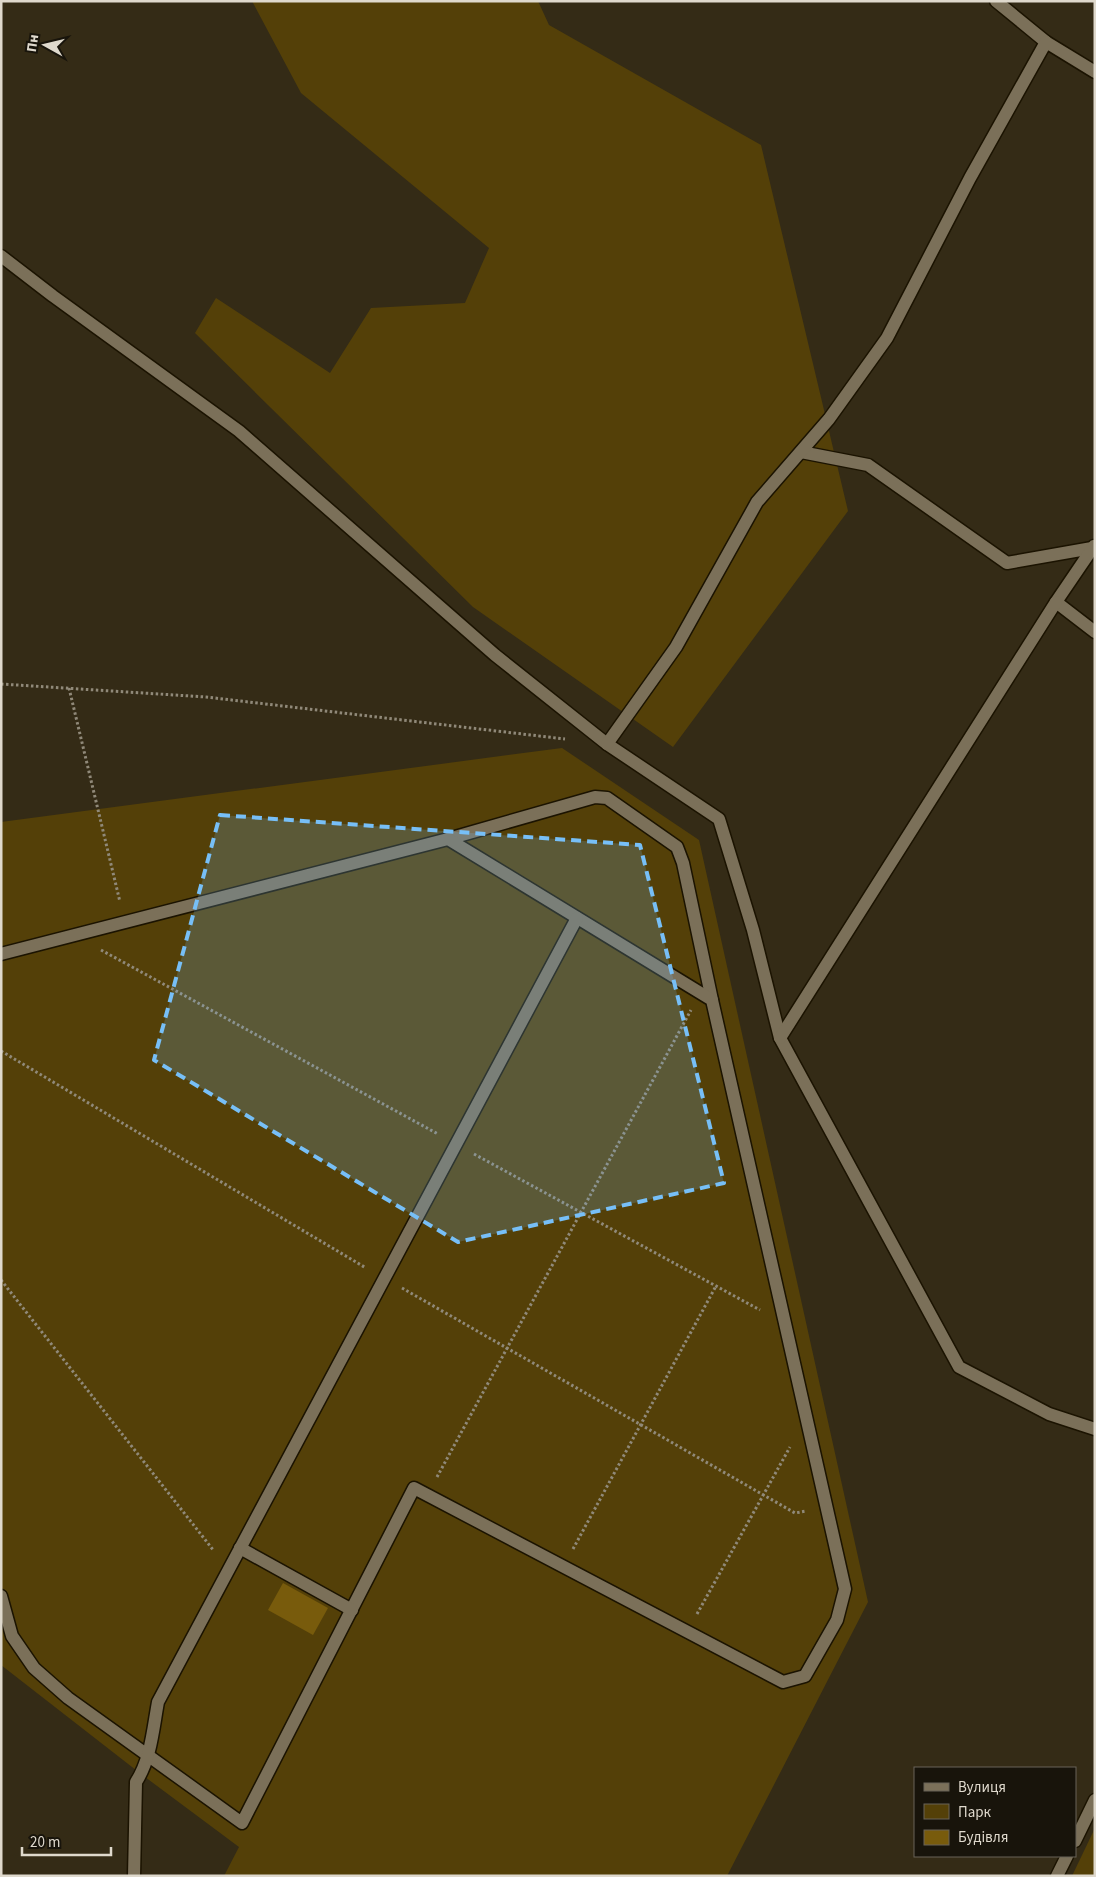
<svg xmlns="http://www.w3.org/2000/svg" width="1096" height="1877" font-family="'Source Sans 3',sans-serif">
  <style>
    .green { fill: #544008 }
    .building { fill: #785b0c }
    .lines { fill: none; stroke-linecap: round; stroke-linejoin: round }
    .lane-casing { stroke: #1b1301; stroke-width: 15 }
    .street-casing { stroke: #1b1301; stroke-width: 15 }
    .path { stroke: #908979; stroke-width: 3; stroke-dasharray: 2.5 2.5; stroke-linecap: butt }
    .lane { stroke: #7b7059; stroke-width: 12 }
    .street { stroke: #7b7059; stroke-width: 12 }
    .marked { fill: #77bff7; fill-opacity: 0.2; stroke: #77bff7; stroke-width: 4; stroke-dasharray: 10 6; stroke-linejoin: round }
  </style>
  <rect width="100%" height="100%" fill="#342b16"/>
  <g class="green">
    <polygon points="252,1 538,1 549,25 761,145 848,511 673,747 473,607 195,333 216,298 330,373 371,308 465,303 489,248 301,93"/>
    <polygon points="562,748 699,840 868,1602 727,1876 224,1876 239,1847 141,1774 1,1665 1,822"/>
    <polygon points="1095,1828 1095,1876 1072,1876"/>
  </g>
  <polygon class="building" points="283,1583 328,1608 313,1635 268,1610"/>
  <g class="lines">
    <defs>
      <g id="lane">
        <polyline points="448,839 595,797 607,798 677,847 683,863 712,1000"/>
        <polyline points="1,954 448,839 712,1000 845,1589 837,1620 805,1676 783,1682 414,1488 242,1823 68,1698 34,1668 12,1636 1,1596"/>
        <polyline points="240,1548 352,1610"/>
        <path d="M 134,1876 L 136,1782 C 151,1759 153,1729 158,1702 L 577,918"/>
      </g>
      <g id="street">
        <polyline points="996,1 1046,42"/>
        <polyline points="1,256 53,296 239,431 495,655 607,744 719,819 753,930 780,1038 959,1367 1049,1414 1095,1429"/>
        <polyline points="801,452 868,465 1007,563 1092,548"/>
        <polyline points="1094,546 1056,602 1095,632"/>
        <polyline points="607,744 676,647 757,502 829,419 887,338 970,178 1046,42 1095,72"/>
        <polyline points="780,1038 1056,602"/>
        <polyline points="1075,1841 1095,1800"/>
        <polyline points="1057,1876 1067,1856"/>
      </g>
    </defs>
    <use href="#lane" class="lane-casing"/>
    <use href="#street" class="street-casing"/>
    <g class="path">
      <polyline points="1,684 206,697 565,739"/>
      <polyline points="69,688 120,902"/>
      <polyline points="101,950 438,1134"/>
      <polyline points="1,1051 366,1268"/>
      <polyline points="474,1154 760,1310"/>
      <polyline points="1,1280 214,1551"/>
      <polyline points="402,1288 795,1513 806,1511"/>
      <polyline points="437,1477 691,1010"/>
      <polyline points="573,1549 716,1286"/>
      <polyline points="697,1614 790,1447"/>
    </g>
    <use href="#lane" class="lane"/>
    <use href="#street" class="street"/>
  </g>
  <path class="marked" d="M 220,815 L 640,845 L 724,1183 L 458,1242 L 154,1060 Z"/>
  <rect width="1096" height="1877" fill="none" stroke="#dfd9cd" stroke-width="5"/>
  <rect x="914" y="1767" width="162" height="90" fill="#18140b" stroke="#686359"/>
  <rect x="924" y="1783" width="25" height="8" fill="#7b7059" stroke="#686359"/>
  <text x="958" y="1792" font-size="15" fill="#dfd9cd">Вулиця</text>
  <rect x="924" y="1804" width="25" height="15" fill="#544008" stroke="#686359"/>
  <text x="958" y="1817" font-size="15" fill="#dfd9cd">Парк</text>
  <rect x="924" y="1830" width="25" height="15" fill="#785b0c" stroke="#686359"/>
  <text x="958" y="1842" font-size="15" fill="#dfd9cd">Будівля</text>
  <g transform="translate(45 45) rotate(278)" stroke="#18140b" stroke-width="4" paint-order="stroke">
  <path d="M0-4L9 19L0 12L-9 19Z" fill="#dfd9cd"/>
  <text y="-8" font-size="14" font-weight="bold" text-anchor="middle" fill="#dfd9cd">Пн</text>
  </g>
  <path d="M22 1847v8h89v-8" fill="none" stroke="#dfd9cd" stroke-width="2.5"/>
  <text x="30" y="1847" font-size="15" fill="#dfd9cd" stroke="#18140b" stroke-width="4" paint-order="stroke">20 m</text>
</svg>
